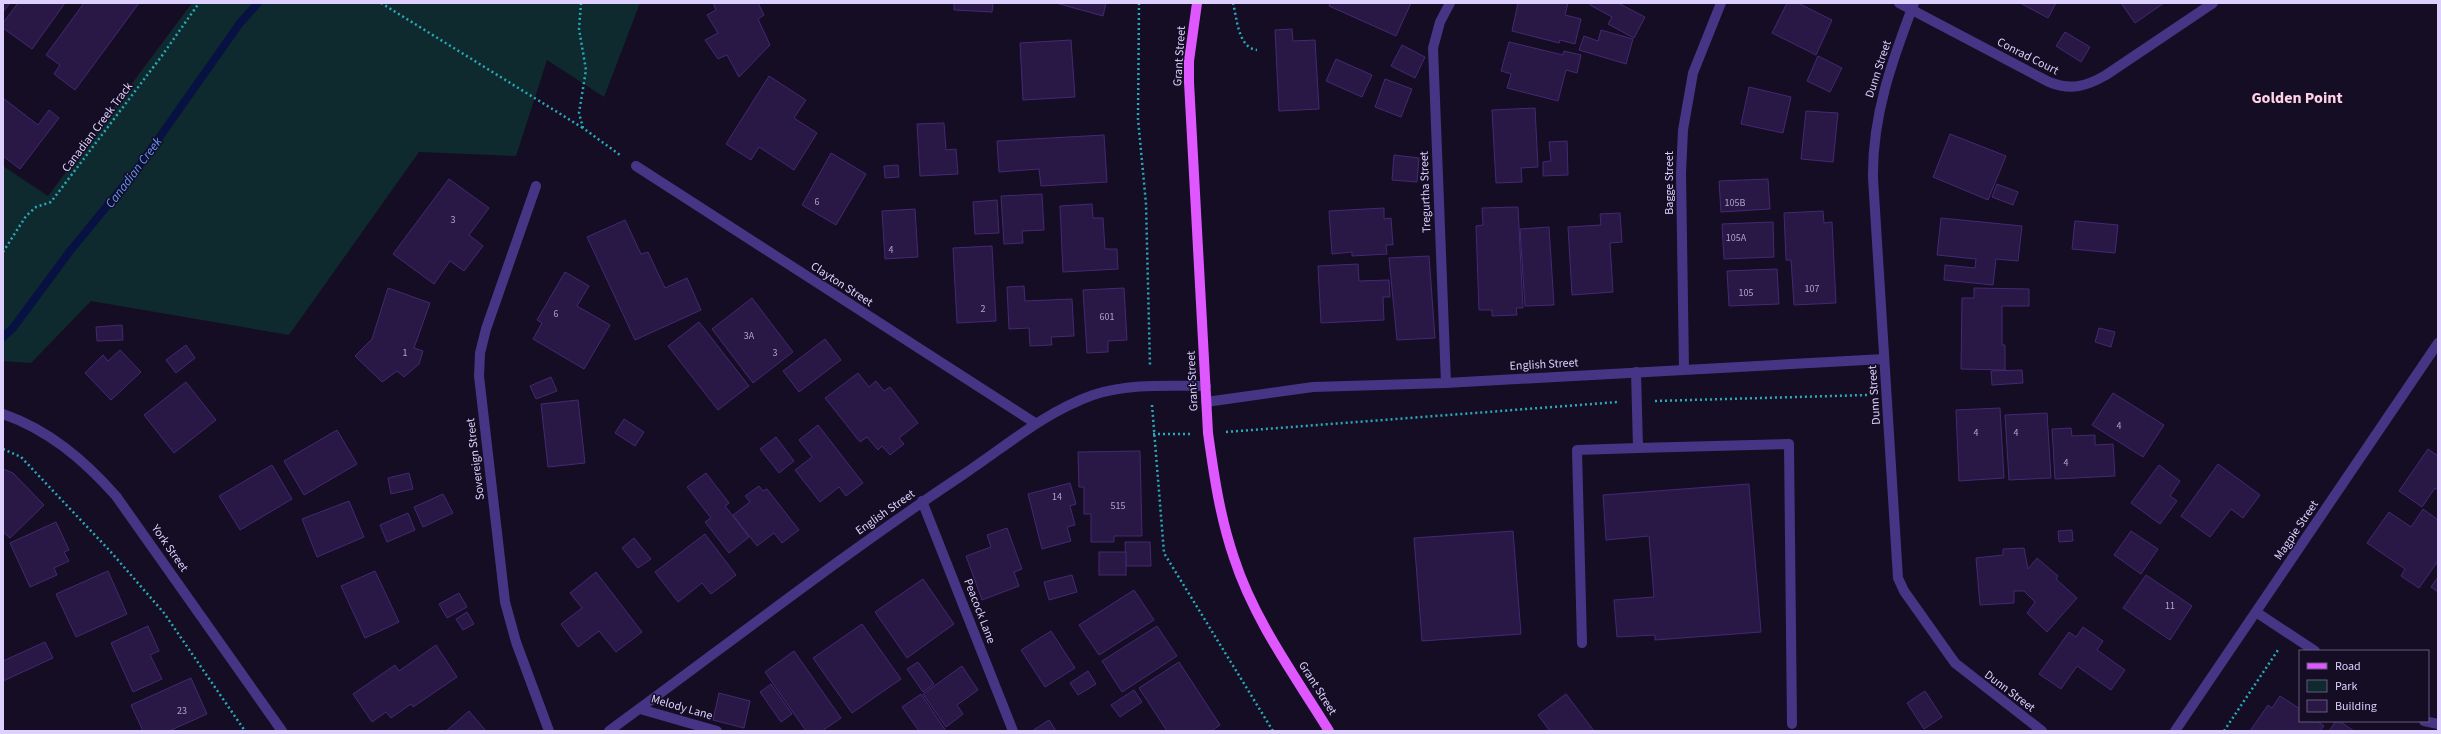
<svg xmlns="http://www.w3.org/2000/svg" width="2441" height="734" font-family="'Source Sans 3',sans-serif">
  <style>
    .green { fill: #0f2a2e }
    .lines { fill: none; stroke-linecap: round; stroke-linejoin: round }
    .stream { stroke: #071243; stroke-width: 8 }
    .building { fill: #291846; stroke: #442873 }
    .path { stroke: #28aabb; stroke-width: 2.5; stroke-dasharray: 2 3; stroke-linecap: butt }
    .minor { stroke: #463585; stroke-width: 10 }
    .major { stroke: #de57ff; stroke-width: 10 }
    .labels { text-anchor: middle; stroke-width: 3; stroke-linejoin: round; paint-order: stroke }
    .number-label { font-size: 10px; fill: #b0a2d1 }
    .street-label { font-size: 12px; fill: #ddd0ff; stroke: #150d24 }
    .water-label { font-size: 13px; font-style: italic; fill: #5e98ff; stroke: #150d24 }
    .district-label { font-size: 16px; font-weight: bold; fill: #ffd2e6; stroke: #150d24 }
  </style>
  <rect width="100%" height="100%" fill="#150d24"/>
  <polygon class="green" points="192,3 640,3 604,97 547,60 516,156 419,152 289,335 91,301 31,363 3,361 3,166 48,196"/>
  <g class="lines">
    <polyline class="stream" points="3,337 13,328 70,251 135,172 240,23 258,3"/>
  </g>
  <g class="building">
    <polygon points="3,3 10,3 3,12"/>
    <polygon points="18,3 65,3 32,49 3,28 3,23"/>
    <polygon points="84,3 139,3 75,90 54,74 60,65 46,55"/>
    <polygon points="713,3 758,3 764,15 758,19 770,45 739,77 727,55 718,59 705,40 718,33 707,15 716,10"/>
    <polygon points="954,3 993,3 992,12 954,10"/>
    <polygon points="1056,3 1106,3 1103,16"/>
    <polygon points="1330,3 1411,3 1396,36 1329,6"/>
    <polygon points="1518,3 1568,3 1565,15 1581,19 1575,44 1560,40 1559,43 1512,31"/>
    <polygon points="1591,3 1618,3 1645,17 1634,38 1608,24 1612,17 1590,5"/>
    <polygon points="1787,3 1798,3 1832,20 1816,55 1772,33"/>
    <polygon points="2020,3 2056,3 2048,18"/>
    <polygon points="2121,3 2164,3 2135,23"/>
    <polygon points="1292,29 1293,41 1315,40 1319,109 1279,111 1275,30"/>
    <polygon points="1601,30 1633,39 1626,64 1579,50 1584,36 1598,41"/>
    <polygon points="2065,32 2090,47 2081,62 2056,46"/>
    <polygon points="1071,40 1075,97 1023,100 1020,43"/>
    <polygon points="1509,42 1563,55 1564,51 1581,55 1577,73 1566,70 1558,101 1507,88 1511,74 1501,71"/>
    <polygon points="1402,45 1425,57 1415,78 1391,66"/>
    <polygon points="1818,56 1842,68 1830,92 1807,81"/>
    <polygon points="1336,59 1372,75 1362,97 1326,81"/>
    <polygon points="769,76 806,100 794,118 817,133 794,170 759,147 751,160 726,144"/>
    <polygon points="1385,79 1412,89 1401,117 1375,107"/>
    <polygon points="1749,87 1791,97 1783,133 1741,124"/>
    <polygon points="3,98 38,125 49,110 59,118 20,169 3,156"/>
    <polygon points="1535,108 1538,167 1521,168 1522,182 1496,183 1492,110"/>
    <polygon points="1806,111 1838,113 1833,162 1801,159"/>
    <polygon points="944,123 946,150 956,149 958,174 920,176 917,124"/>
    <polygon points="1950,134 2006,156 1988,200 1933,177"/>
    <polygon points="1104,135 1107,182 1041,186 1039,169 999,172 997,141"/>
    <polygon points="1567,141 1568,175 1543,176 1543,162 1551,161 1549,142"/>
    <polygon points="831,153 866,174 836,225 802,205"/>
    <polygon points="1394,155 1419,158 1417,182 1392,180"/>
    <polygon points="898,165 899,177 885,178 884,166"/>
    <polygon points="449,179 489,208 469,235 483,246 464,271 450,261 434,284 393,254"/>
    <polygon points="1768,179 1770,209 1721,212 1719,181"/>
    <polygon points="1997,184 2018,192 2013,205 1992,197"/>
    <polygon points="1042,194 1044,230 1022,231 1023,243 1004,244 1001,196"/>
    <polygon points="997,200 999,233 975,234 973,202"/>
    <polygon points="1092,204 1093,218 1103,218 1105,249 1117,249 1118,269 1063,272 1060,206"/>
    <polygon points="1518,207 1523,308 1516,308 1517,315 1492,316 1492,310 1479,310 1476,226 1483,225 1482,208"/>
    <polygon points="1384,208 1384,219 1391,218 1393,245 1386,245 1387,254 1352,256 1352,252 1332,254 1329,211"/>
    <polygon points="915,209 918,257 885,259 882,211"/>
    <polygon points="1823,211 1824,223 1832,222 1836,303 1794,305 1791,260 1786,260 1784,213"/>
    <polygon points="1620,213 1622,242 1610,243 1613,292 1572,295 1568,227 1601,225 1600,214"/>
    <polygon points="1941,218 2022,226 2018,261 1996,259 1993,285 1944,280 1945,265 1975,268 1976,259 1937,255"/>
    <polygon points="625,220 641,254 648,252 665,288 687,278 701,310 635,340 587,237"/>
    <polygon points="2075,221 2118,225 2115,253 2072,249"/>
    <polygon points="1773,222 1774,257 1724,259 1722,224"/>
    <polygon points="1549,227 1554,305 1525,306 1520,229"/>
    <polygon points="992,246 996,321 957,323 953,248"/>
    <polygon points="1429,256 1435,338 1397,340 1389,258"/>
    <polygon points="1358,264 1359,281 1389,280 1390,297 1383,297 1384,320 1321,323 1318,266"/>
    <polygon points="1777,269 1779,304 1729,306 1727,271"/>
    <polygon points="565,272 589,286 577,306 610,325 584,369 533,339 542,323 537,320"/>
    <polygon points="1024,286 1025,301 1072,299 1074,336 1051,337 1052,345 1030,346 1029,328 1009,329 1007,287"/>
    <polygon points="388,288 430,303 414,348 423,351 419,364 404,377 397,371 382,382 355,356 372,339"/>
    <polygon points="1124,288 1127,340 1108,341 1108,352 1087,353 1083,290"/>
    <polygon points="1974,288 2029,289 2029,306 2002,306 2002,345 2005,345 2005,370 1961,369 1962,298 1974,298"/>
    <polygon points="752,298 793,352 753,383 712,329"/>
    <polygon points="699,322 749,386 718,410 668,346"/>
    <polygon points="122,325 123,340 97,341 96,327"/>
    <polygon points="2099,328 2115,332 2111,347 2095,342"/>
    <polygon points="825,339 841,360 799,392 783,371"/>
    <polygon points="186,345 195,358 176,373 166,360"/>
    <polygon points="120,350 141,372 111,400 85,373 103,355 108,361"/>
    <polygon points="2022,370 2023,383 1992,385 1991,371"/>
    <polygon points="858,373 869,387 876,381 884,391 890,387 918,423 899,438 904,444 890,455 882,446 878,450 867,437 860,442 825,398"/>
    <polygon points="551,377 557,391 536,399 530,386"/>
    <polygon points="186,382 216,420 174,453 144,415"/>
    <polygon points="2113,393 2164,425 2143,457 2092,425"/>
    <polygon points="578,400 585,463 548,467 541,404"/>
    <polygon points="2000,408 2004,478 1959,481 1956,410"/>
    <polygon points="2047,413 2051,478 2009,480 2005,415"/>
    <polygon points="624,419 644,432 635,446 615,433"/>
    <polygon points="818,425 863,483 846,496 839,487 820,502 795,470 812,457 799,440"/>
    <polygon points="2071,428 2072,436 2095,435 2095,445 2113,444 2115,476 2055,479 2052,429"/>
    <polygon points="337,430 357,464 304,495 284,461"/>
    <polygon points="776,437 794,461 779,473 760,449"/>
    <polygon points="2428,449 2438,456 2438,490 2435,488 2422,507 2399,491"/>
    <polygon points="1140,451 1142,536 1114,536 1114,542 1091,542 1091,514 1084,514 1084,487 1079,487 1078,452"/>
    <polygon points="2218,464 2260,495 2243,518 2231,509 2210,537 2181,516"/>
    <polygon points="272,465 292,499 240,530 219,496"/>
    <polygon points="2159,465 2180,481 2170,496 2177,501 2160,524 2131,503"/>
    <polygon points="3,469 13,473 44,505 10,538 3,532"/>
    <polygon points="409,473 413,489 391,494 388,478"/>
    <polygon points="706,473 729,503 725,506 749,537 729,553 705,522 711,518 687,487"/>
    <polygon points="1070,483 1076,504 1070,506 1075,525 1067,527 1071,541 1042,549 1028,494"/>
    <polygon points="1749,484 1761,632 1655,640 1655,635 1617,637 1614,600 1654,597 1649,536 1606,540 1603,495"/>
    <polygon points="759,486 763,491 767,489 799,530 782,543 774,533 757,546 733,515 750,502 745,496"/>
    <polygon points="443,494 453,513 423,527 414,507"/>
    <polygon points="349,501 364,537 317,557 302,519"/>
    <polygon points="2423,509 2438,520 2438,561 2419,588 2401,576 2405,569 2367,543 2389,512 2411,527"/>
    <polygon points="408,513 415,530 387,542 380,525"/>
    <polygon points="56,522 69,550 64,552 69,561 54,568 57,575 30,587 10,543"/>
    <polygon points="1007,528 1022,569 1014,572 1019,586 982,600 966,556 991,547 987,535"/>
    <polygon points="2072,530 2073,541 2059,542 2058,531"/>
    <polygon points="1513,531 1521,634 1422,641 1414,538"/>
    <polygon points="2131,531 2158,549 2141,574 2114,555"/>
    <polygon points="705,534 736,575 711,594 702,583 678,602 655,572"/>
    <polygon points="634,538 651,559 638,568 622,548"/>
    <polygon points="1125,542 1150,542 1151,566 1126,566"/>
    <polygon points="2024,548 2028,569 2037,558 2058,576 2056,579 2077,598 2047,632 2027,613 2035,602 2024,591 2014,591 2014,603 1980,605 1976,558 2003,555 2003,549"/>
    <rect x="1099" y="552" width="27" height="23"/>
    <polygon points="108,571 127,614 76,637 56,594"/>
    <polygon points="375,571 399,622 365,638 341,586"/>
    <polygon points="596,572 642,632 616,652 599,631 578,647 561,624 582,608 570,593"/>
    <polygon points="1072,575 1077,592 1049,600 1044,582"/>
    <polygon points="2146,575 2192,606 2170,640 2123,608"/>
    <polygon points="2438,577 2438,592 2431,587"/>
    <polygon points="923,579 954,624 907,658 875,612"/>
    <polygon points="1134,590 1154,620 1099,655 1079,625"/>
    <polygon points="459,593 467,607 447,618 439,604"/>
    <polygon points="467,612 474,624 463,630 456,619"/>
    <polygon points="862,624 901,679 852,713 813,658"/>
    <polygon points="148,626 159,651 150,655 162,679 133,692 111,643"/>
    <polygon points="1157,626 1177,656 1122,692 1102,661"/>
    <polygon points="2083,627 2103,641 2097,650 2125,670 2111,690 2077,666 2061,689 2039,674 2069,632 2076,637"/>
    <polygon points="1051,631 1075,668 1045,687 1021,650"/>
    <polygon points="45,642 53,658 3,681 3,661"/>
    <polygon points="436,645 457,677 413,707 411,704 391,718 386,712 372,722 353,694 395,665 399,671"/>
    <polygon points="794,651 841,718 822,731 806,731 765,672"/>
    <polygon points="918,662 934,684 923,692 907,669"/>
    <polygon points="1179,662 1220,725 1211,731 1167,731 1139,688"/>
    <polygon points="962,666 978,690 957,705 963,714 946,727 923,694"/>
    <polygon points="1088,671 1096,684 1078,695 1070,683"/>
    <polygon points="191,678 207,714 169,731 143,731 131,705"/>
    <polygon points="771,684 792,714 781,722 760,692"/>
    <polygon points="1134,690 1142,702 1120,717 1111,705"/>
    <polygon points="1925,691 1942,717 1924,729 1907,703"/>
    <polygon points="719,693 750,701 744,728 713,720"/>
    <polygon points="921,694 946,731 919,731 902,707"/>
    <polygon points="1566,694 1594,731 1550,731 1538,715"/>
    <polygon points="2280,696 2300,709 2300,721 2317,721 2324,726 2320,731 2250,731 2268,705 2272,708"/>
    <polygon points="469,711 486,731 446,731"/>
    <polygon points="1049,720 1056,731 1032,731"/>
    <polygon points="2336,721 2339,721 2354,731 2329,731"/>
  </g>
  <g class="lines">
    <g class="path">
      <polyline points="381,3 583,128"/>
      <polyline points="581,3 579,29 586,70 579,113 583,128 620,155"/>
      <polyline points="1139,3 1138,119 1146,204 1150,366"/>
      <path d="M 1233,3 C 1237,18 1238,48 1257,50"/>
      <polyline points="3,252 26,216 36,207 51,202 161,57 199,3"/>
      <polyline points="1655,401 1868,395"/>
      <polyline points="1152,405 1164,553 1273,731"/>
      <polyline points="1226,432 1618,402"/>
      <polyline points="1153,434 1190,434"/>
      <polyline points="3,449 21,457 110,551 164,613 245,731"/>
      <polyline points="2224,731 2278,650"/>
    </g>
    <g class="minor">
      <path d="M 1899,3 L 2049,82 C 2071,91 2087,86 2106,75 L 2213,3"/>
      <path d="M 1914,3 C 1892,61 1872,116 1873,178 L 1898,578 L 1904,591 L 1955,663 L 2042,731"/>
      <polyline points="636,166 1035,423"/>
      <polyline points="536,186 486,329 480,353 479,376 505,602 516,642 549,731"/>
      <polyline points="1684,369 1681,173 1683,130 1693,73 1721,3"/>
      <polyline points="1636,372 1638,448 1789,444 1792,724"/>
      <polyline points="1446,383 1433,48 1440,22 1450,3"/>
      <polyline points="1206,402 1313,387 1446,383 1884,359"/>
      <path d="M 3,414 C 49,430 84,460 116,496 L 282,731"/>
      <polyline points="922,501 1013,731"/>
      <polyline points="2256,612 2315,651"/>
      <polyline points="1582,643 1577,450 1638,448"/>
      <polyline points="640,709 717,731"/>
      <polyline points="2424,721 2438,724"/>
      <path d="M 609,731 C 727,645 842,555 964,474 C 1006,446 1045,412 1093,395 C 1129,383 1169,386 1206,386"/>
      <polyline points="2175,731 2438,343"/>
    </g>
    <path class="major" d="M 1197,3 L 1189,61 L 1189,82 L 1208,433 C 1214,476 1220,517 1234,558 C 1254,620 1295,676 1329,731"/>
  </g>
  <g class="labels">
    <g class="number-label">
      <text x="817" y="205">6</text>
      <text x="1735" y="206">105B</text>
      <text x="453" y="223">3</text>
      <text x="1736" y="241">105A</text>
      <text x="891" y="253">4</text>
      <text x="1812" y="292">107</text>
      <text x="1746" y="296">105</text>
      <text x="983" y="312">2</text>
      <text x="556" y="317">6</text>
      <text x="1107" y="320">601</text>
      <text x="749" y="339">3A</text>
      <text x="405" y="356">1</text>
      <text x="775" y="356">3</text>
      <text x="2119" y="429">4</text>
      <text x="1976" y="436">4</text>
      <text x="2016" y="436">4</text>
      <text x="2066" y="466">4</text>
      <text x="1057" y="500">14</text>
      <text x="1118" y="509">515</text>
      <text x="2170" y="609">11</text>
      <text x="182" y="714">23</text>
    </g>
    <g class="street-label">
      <text transform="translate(1179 56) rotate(-86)" y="4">Grant Street</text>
      <text transform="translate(2028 56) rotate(27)" y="4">Conrad Court</text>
      <text transform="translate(1878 69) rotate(-72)" y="4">Dunn Street</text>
      <text transform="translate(97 127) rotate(-53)" y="4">Canadian Creek Track</text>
      <text transform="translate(1669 183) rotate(-90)" y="4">Bagge Street</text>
      <text transform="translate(1425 192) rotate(-92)" y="4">Tregurtha Street</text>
      <text transform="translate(842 284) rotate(33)" y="4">Clayton Street</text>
      <text transform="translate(1544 364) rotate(-3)" y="4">English Street</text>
      <text transform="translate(1192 381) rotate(-93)" y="4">Grant Street</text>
      <text transform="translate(1874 395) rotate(-94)" y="4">Dunn Street</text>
      <text transform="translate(475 459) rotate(-97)" y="4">Sovereign Street</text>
      <text transform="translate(885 512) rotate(-35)" y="4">English Street</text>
      <text transform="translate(2296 530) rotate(-56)" y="4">Magpie Street</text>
      <text transform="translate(170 548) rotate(55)" y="4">York Street</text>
      <text transform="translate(980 611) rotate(69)" y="4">Peacock Lane</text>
      <text transform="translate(1318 688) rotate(58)" y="4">Grant Street</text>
      <text transform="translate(2010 691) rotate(37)" y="4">Dunn Street</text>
      <text transform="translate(682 707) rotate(16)" y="4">Melody Lane</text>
    </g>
    <g class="water-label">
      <text transform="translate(133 172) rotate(-53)" y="5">Canadian Creek</text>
    </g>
    <g class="district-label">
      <text x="2297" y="103">Golden Point</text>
    </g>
  </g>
  <rect width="2441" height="734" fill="none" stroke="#ddd0ff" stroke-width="8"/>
  <rect x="2299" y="650" width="130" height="72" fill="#150d24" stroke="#655b7c"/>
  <rect x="2307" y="663" width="20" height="6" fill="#de57ff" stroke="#655b7c"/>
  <text x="2335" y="670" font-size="12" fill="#ddd0ff">Road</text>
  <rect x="2307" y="680" width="20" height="12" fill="#0f2a2e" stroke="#655b7c"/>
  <text x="2335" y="690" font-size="12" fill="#ddd0ff">Park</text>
  <rect x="2307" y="700" width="20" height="12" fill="#291846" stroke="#655b7c"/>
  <text x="2335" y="710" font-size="12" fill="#ddd0ff">Building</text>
</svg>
